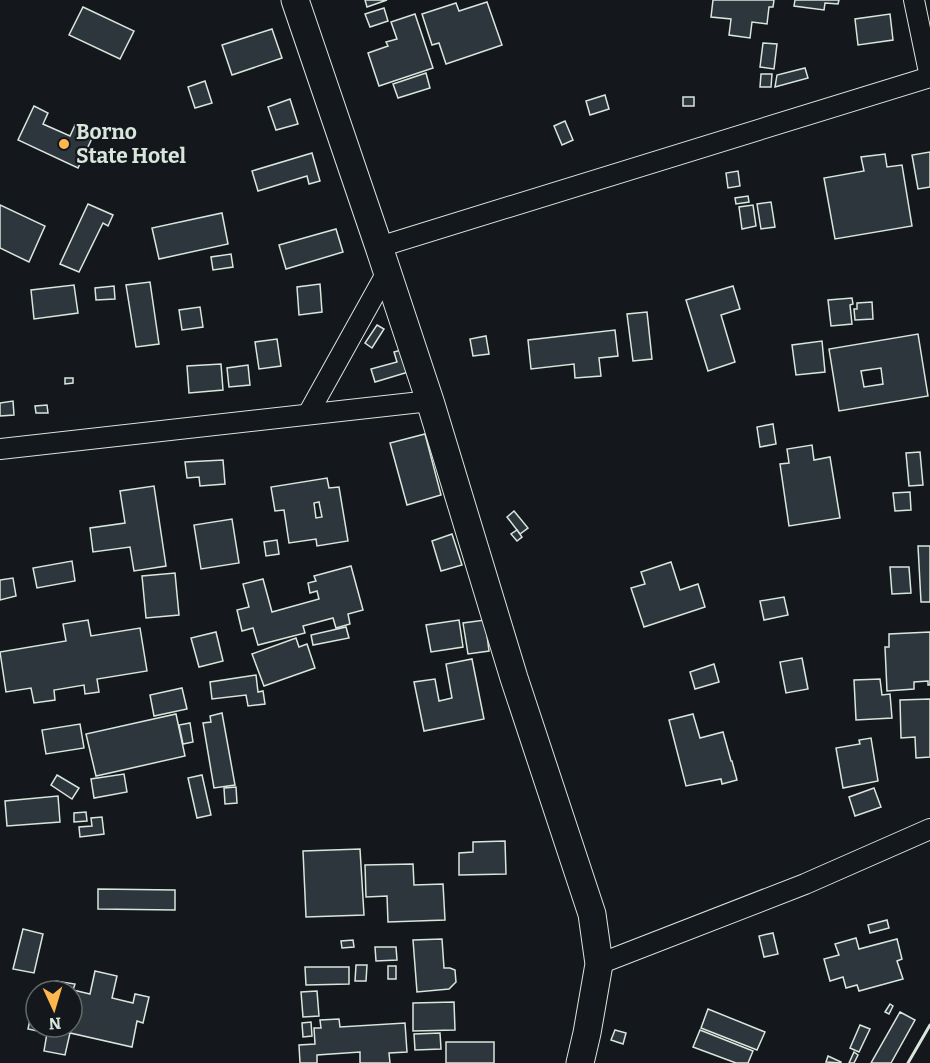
<svg xmlns="http://www.w3.org/2000/svg" width="930" height="1063" font-family="Bitter,serif">
  <style>
    .building { fill: #2c363c; stroke: #d8e6dc; stroke-width: 1.5; fill-rule: evenodd }
    .lines { fill: none; stroke-linecap: round; stroke-linejoin: round }
    .street-casing { stroke: #d8e6dc; stroke-width: 22 }
    .secondary-casing { stroke: #d8e6dc; stroke-width: 29 }
    .street { stroke: #14181c; stroke-width: 20 }
    .secondary { stroke: #14181c; stroke-width: 27 }
    .wall { stroke: #d8e6dc; stroke-width: 3 }
    .poi-dot { fill: #ffb74d; stroke: #14181c; stroke-width: 2 }
    .labels { text-anchor: middle; stroke-width: 4.5; stroke-linejoin: round; paint-order: stroke }
    .poi-label { font-size: 21px; font-weight: bold; fill: #d8e6dc; stroke: #14181c; text-anchor: start }
  </style>
  <rect width="100%" height="100%" fill="#14181c"/>
  <g class="building">
    <polygon points="365,0 387,0 367,7"/>
    <polygon points="713,0 774,0 773,7 769,7 767,24 752,22 750,38 729,35 731,19 711,17"/>
    <polygon points="795,0 839,0 838,4 825,3 824,10 794,6"/>
    <polygon points="487,2 502,45 446,64 439,43 432,45 422,14 456,3 459,11"/>
    <polygon points="83,7 134,31 120,59 69,35"/>
    <polygon points="384,8 388,21 370,27 365,14"/>
    <polygon points="415,14 433,68 379,86 368,53 388,46 386,42 397,39 391,22"/>
    <polygon points="890,14 893,40 858,45 855,19"/>
    <polygon points="272,29 282,58 232,75 222,45"/>
    <polygon points="763,43 777,44 774,69 760,67"/>
    <polygon points="805,68 808,78 775,87 777,75"/>
    <polygon points="426,73 430,88 398,98 393,84"/>
    <polygon points="761,74 772,74 771,87 760,87"/>
    <polygon points="205,81 212,103 195,108 188,87"/>
    <polygon points="605,95 609,109 590,115 586,101"/>
    <rect x="683" y="97" width="11" height="9"/>
    <polygon points="290,99 298,124 276,130 268,107"/>
    <polygon points="34,106 48,113 43,124 70,136 75,125 94,134 78,168 18,140"/>
    <polygon points="565,121 573,140 562,145 554,126"/>
    <polygon points="930,152 930,187 918,189 912,155"/>
    <polygon points="312,153 320,181 309,184 307,176 258,191 252,171"/>
    <polygon points="885,154 887,167 902,165 912,226 835,239 824,178 864,171 861,157"/>
    <polygon points="738,171 740,186 728,188 726,173"/>
    <polygon points="748,196 749,202 736,204 735,198"/>
    <polygon points="771,202 775,227 761,229 757,204"/>
    <polygon points="88,204 113,215 108,226 103,223 79,272 60,264"/>
    <polygon points="0,205 45,226 29,262 0,248"/>
    <polygon points="753,205 756,226 742,229 739,207"/>
    <polygon points="222,213 228,244 159,259 152,228"/>
    <polygon points="336,229 343,252 286,269 279,245"/>
    <polygon points="231,254 233,267 213,270 211,257"/>
    <polygon points="150,282 159,344 136,347 126,285"/>
    <polygon points="320,284 322,312 299,315 297,287"/>
    <polygon points="74,285 78,313 34,319 31,290"/>
    <polygon points="114,286 115,299 96,300 95,288"/>
    <polygon points="733,286 740,309 721,315 735,362 708,371 686,300"/>
    <polygon points="852,298 853,304 850,305 852,324 831,326 828,300"/>
    <polygon points="872,302 873,319 855,320 854,309 857,309 857,303"/>
    <polygon points="200,307 203,327 182,330 179,310"/>
    <polygon points="647,312 652,359 633,361 627,314"/>
    <polygon points="377,325 384,329 372,348 365,343"/>
    <polygon points="615,330 618,356 599,358 601,376 575,378 574,364 531,369 528,340"/>
    <path d="M 918,334 L 928,396 L 839,411 L 829,349 ZM 881,368 L 883,384 L 864,387 L 861,371 Z"/>
    <polygon points="486,336 489,354 473,356 470,339"/>
    <polygon points="277,339 281,366 259,369 255,342"/>
    <polygon points="822,341 825,372 796,375 792,345"/>
    <polygon points="408,348 415,370 375,382 371,369 397,362 394,352"/>
    <polygon points="221,364 223,390 189,393 187,366"/>
    <polygon points="248,365 250,385 229,387 227,368"/>
    <polygon points="65,378 73,378 73,383 65,384"/>
    <polygon points="13,401 14,415 0,416 0,403"/>
    <polygon points="47,405 48,413 36,413 35,406"/>
    <polygon points="773,424 776,444 760,447 757,427"/>
    <polygon points="425,434 441,495 407,505 390,443"/>
    <polygon points="812,445 814,460 830,457 840,518 789,526 780,464 789,463 787,449"/>
    <polygon points="920,452 923,485 909,486 906,453"/>
    <polygon points="223,460 225,484 200,486 199,477 187,478 185,462"/>
    <path d="M 327,478 L 329,488 L 339,487 L 348,541 L 317,546 L 316,539 L 289,543 L 284,510 L 275,511 L 271,487 ZM 319,502 L 322,517 L 316,518 L 314,503 Z"/>
    <polygon points="154,486 166,566 134,571 130,547 93,552 90,528 125,523 120,491"/>
    <polygon points="910,492 911,510 895,511 893,493"/>
    <polygon points="514,511 528,528 520,534 507,517"/>
    <polygon points="232,519 239,563 201,569 194,525"/>
    <polygon points="517,530 522,537 517,541 511,534"/>
    <polygon points="452,534 462,565 441,571 432,541"/>
    <polygon points="277,540 279,554 266,556 264,542"/>
    <polygon points="918,546 930,546 930,602 921,602"/>
    <polygon points="72,561 75,581 37,588 33,568"/>
    <polygon points="671,562 680,590 698,584 705,607 644,627 631,588 645,584 641,572"/>
    <polygon points="351,566 363,610 348,614 350,624 336,628 333,618 303,626 305,633 258,645 253,628 242,631 237,610 249,607 243,584 263,579 272,612 319,599 317,591 310,593 308,583 316,581 314,576"/>
    <polygon points="890,567 909,567 911,593 892,594"/>
    <polygon points="175,573 179,615 146,618 142,576"/>
    <polygon points="13,578 16,596 0,600 0,580"/>
    <polygon points="784,597 788,615 764,620 760,601"/>
    <polygon points="88,620 91,636 140,628 147,671 97,679 99,692 85,694 84,685 54,690 55,700 34,703 31,688 6,692 0,652 66,641 63,624"/>
    <polygon points="459,620 463,647 431,652 426,625"/>
    <polygon points="485,620 489,651 468,654 463,623"/>
    <polygon points="346,627 349,638 313,645 311,635"/>
    <polygon points="216,632 223,661 199,667 191,638"/>
    <polygon points="930,632 930,685 928,685 928,681 914,682 914,689 887,691 885,647 889,647 889,634"/>
    <polygon points="296,638 299,647 307,644 315,668 264,686 252,654"/>
    <polygon points="802,658 808,689 786,693 780,662"/>
    <polygon points="472,659 484,719 424,731 414,682 435,679 439,701 452,698 446,664"/>
    <polygon points="714,664 719,682 695,689 690,672"/>
    <polygon points="256,675 258,692 263,691 265,704 248,706 246,695 212,699 210,682"/>
    <polygon points="880,679 882,695 890,694 892,718 856,720 854,680"/>
    <polygon points="182,688 187,709 154,716 150,695"/>
    <polygon points="930,699 930,757 916,758 915,737 901,738 900,700"/>
    <polygon points="222,713 235,785 214,788 203,723 211,722 210,716"/>
    <polygon points="176,714 185,756 96,776 86,734"/>
    <polygon points="693,714 700,738 723,732 731,761 732,761 737,780 722,784 721,779 686,786 669,720"/>
    <polygon points="190,723 193,742 183,744 179,725"/>
    <polygon points="80,724 84,748 46,754 42,730"/>
    <polygon points="871,738 878,781 843,788 836,748 860,744 859,740"/>
    <polygon points="124,774 127,792 94,798 91,779"/>
    <polygon points="57,775 79,788 72,799 51,785"/>
    <polygon points="202,775 211,815 197,818 188,778"/>
    <polygon points="236,787 237,803 225,804 224,788"/>
    <polygon points="874,788 881,807 855,816 849,797"/>
    <polygon points="58,796 60,822 7,826 5,801"/>
    <polygon points="86,812 87,821 74,822 74,813"/>
    <polygon points="102,817 104,834 80,837 79,827 92,826 91,818"/>
    <polygon points="505,841 506,874 459,875 459,853 473,852 473,842"/>
    <polygon points="360,849 364,915 306,917 303,851"/>
    <polygon points="413,864 414,885 443,884 445,920 388,922 387,896 366,897 365,865"/>
    <polygon points="98,889 175,890 175,910 98,909"/>
    <polygon points="887,920 889,928 870,933 868,925"/>
    <polygon points="23,929 43,934 34,973 13,969"/>
    <polygon points="773,933 778,954 764,957 759,936"/>
    <polygon points="856,938 859,949 897,939 902,959 897,961 903,979 859,991 857,985 846,988 843,977 830,981 824,959 839,955 835,944"/>
    <polygon points="442,939 444,968 450,968 455,970 456,982 449,989 417,992 413,940"/>
    <polygon points="353,940 354,947 342,948 341,941"/>
    <polygon points="375,947 396,947 397,960 376,961"/>
    <polygon points="356,965 367,965 366,981 355,981"/>
    <rect x="388" y="966" width="8" height="13"/>
    <polygon points="305,967 349,967 349,984 306,985"/>
    <polygon points="95,971 117,976 112,998 133,1003 135,994 149,997 143,1023 137,1021 132,1047 70,1033 65,1055 44,1051 47,1033 28,1029 34,1001 36,1002 36,1027 72,1027 72,991 54,991 56,981 75,984 73,990 90,994"/>
    <polygon points="317,991 319,1016 303,1017 301,992"/>
    <polygon points="454,1002 455,1030 413,1031 413,1003"/>
    <polygon points="890,1004 893,1006 889,1014 885,1012"/>
    <polygon points="708,1009 765,1032 757,1050 701,1028"/>
    <polygon points="900,1012 915,1020 891,1063 871,1063"/>
    <polygon points="339,1019 340,1027 405,1023 407,1052 389,1053 390,1063 360,1063 360,1052 317,1055 317,1063 300,1063 299,1045 315,1044 314,1028 321,1028 320,1020"/>
    <polygon points="311,1022 312,1036 303,1037 302,1023"/>
    <polygon points="860,1025 870,1029 859,1052 850,1048"/>
    <polygon points="615,1030 626,1033 623,1044 611,1040"/>
    <polygon points="700,1030 753,1051 748,1063 736,1063 693,1047"/>
    <polygon points="440,1033 441,1049 415,1050 414,1034"/>
    <rect x="446" y="1042" width="48" height="21"/>
    <polygon points="854,1052 858,1055 854,1063 849,1063"/>
    <polygon points="828,1056 841,1062 841,1063 826,1062"/>
  </g>
  <g class="lines">
    <defs>
      <g id="street">
        <polyline points="914,0 930,77"/>
        <polyline points="379,247 930,77"/>
        <polyline points="308,414 387,272"/>
        <polyline points="0,449 430,401"/>
        <polyline points="599,964 805,884 930,829"/>
      </g>
      <polyline id="secondary" points="295,0 379,247 430,401 514,678 592,914 599,964 587,1033 580,1063"/>
    </defs>
    <use href="#street" class="street-casing"/>
    <use href="#secondary" class="secondary-casing"/>
    <use href="#street" class="street"/>
    <use href="#secondary" class="secondary"/>
    <polyline class="wall" points="908,1063 930,1025"/>
  </g>
  <circle class="poi-dot" cx="64" cy="144" r="6"/>
  <g class="labels">
    <g class="poi-label">
      <text x="76" y="139">Borno<tspan x="76" dy="24">State Hotel</tspan></text>
    </g>
  </g>
  <g transform="translate(54 1009) rotate(176)"><circle r="28" fill="#14181c" stroke="#626a69" stroke-width="1.5"/>
  <path d="M0-4.5L10 22L0 15L-10 22Z" fill="#ffb74d"/>
  <text y="-9" font-size="16" font-weight="bold" text-anchor="middle" fill="#d8e6dc">N</text>
  </g>
</svg>
